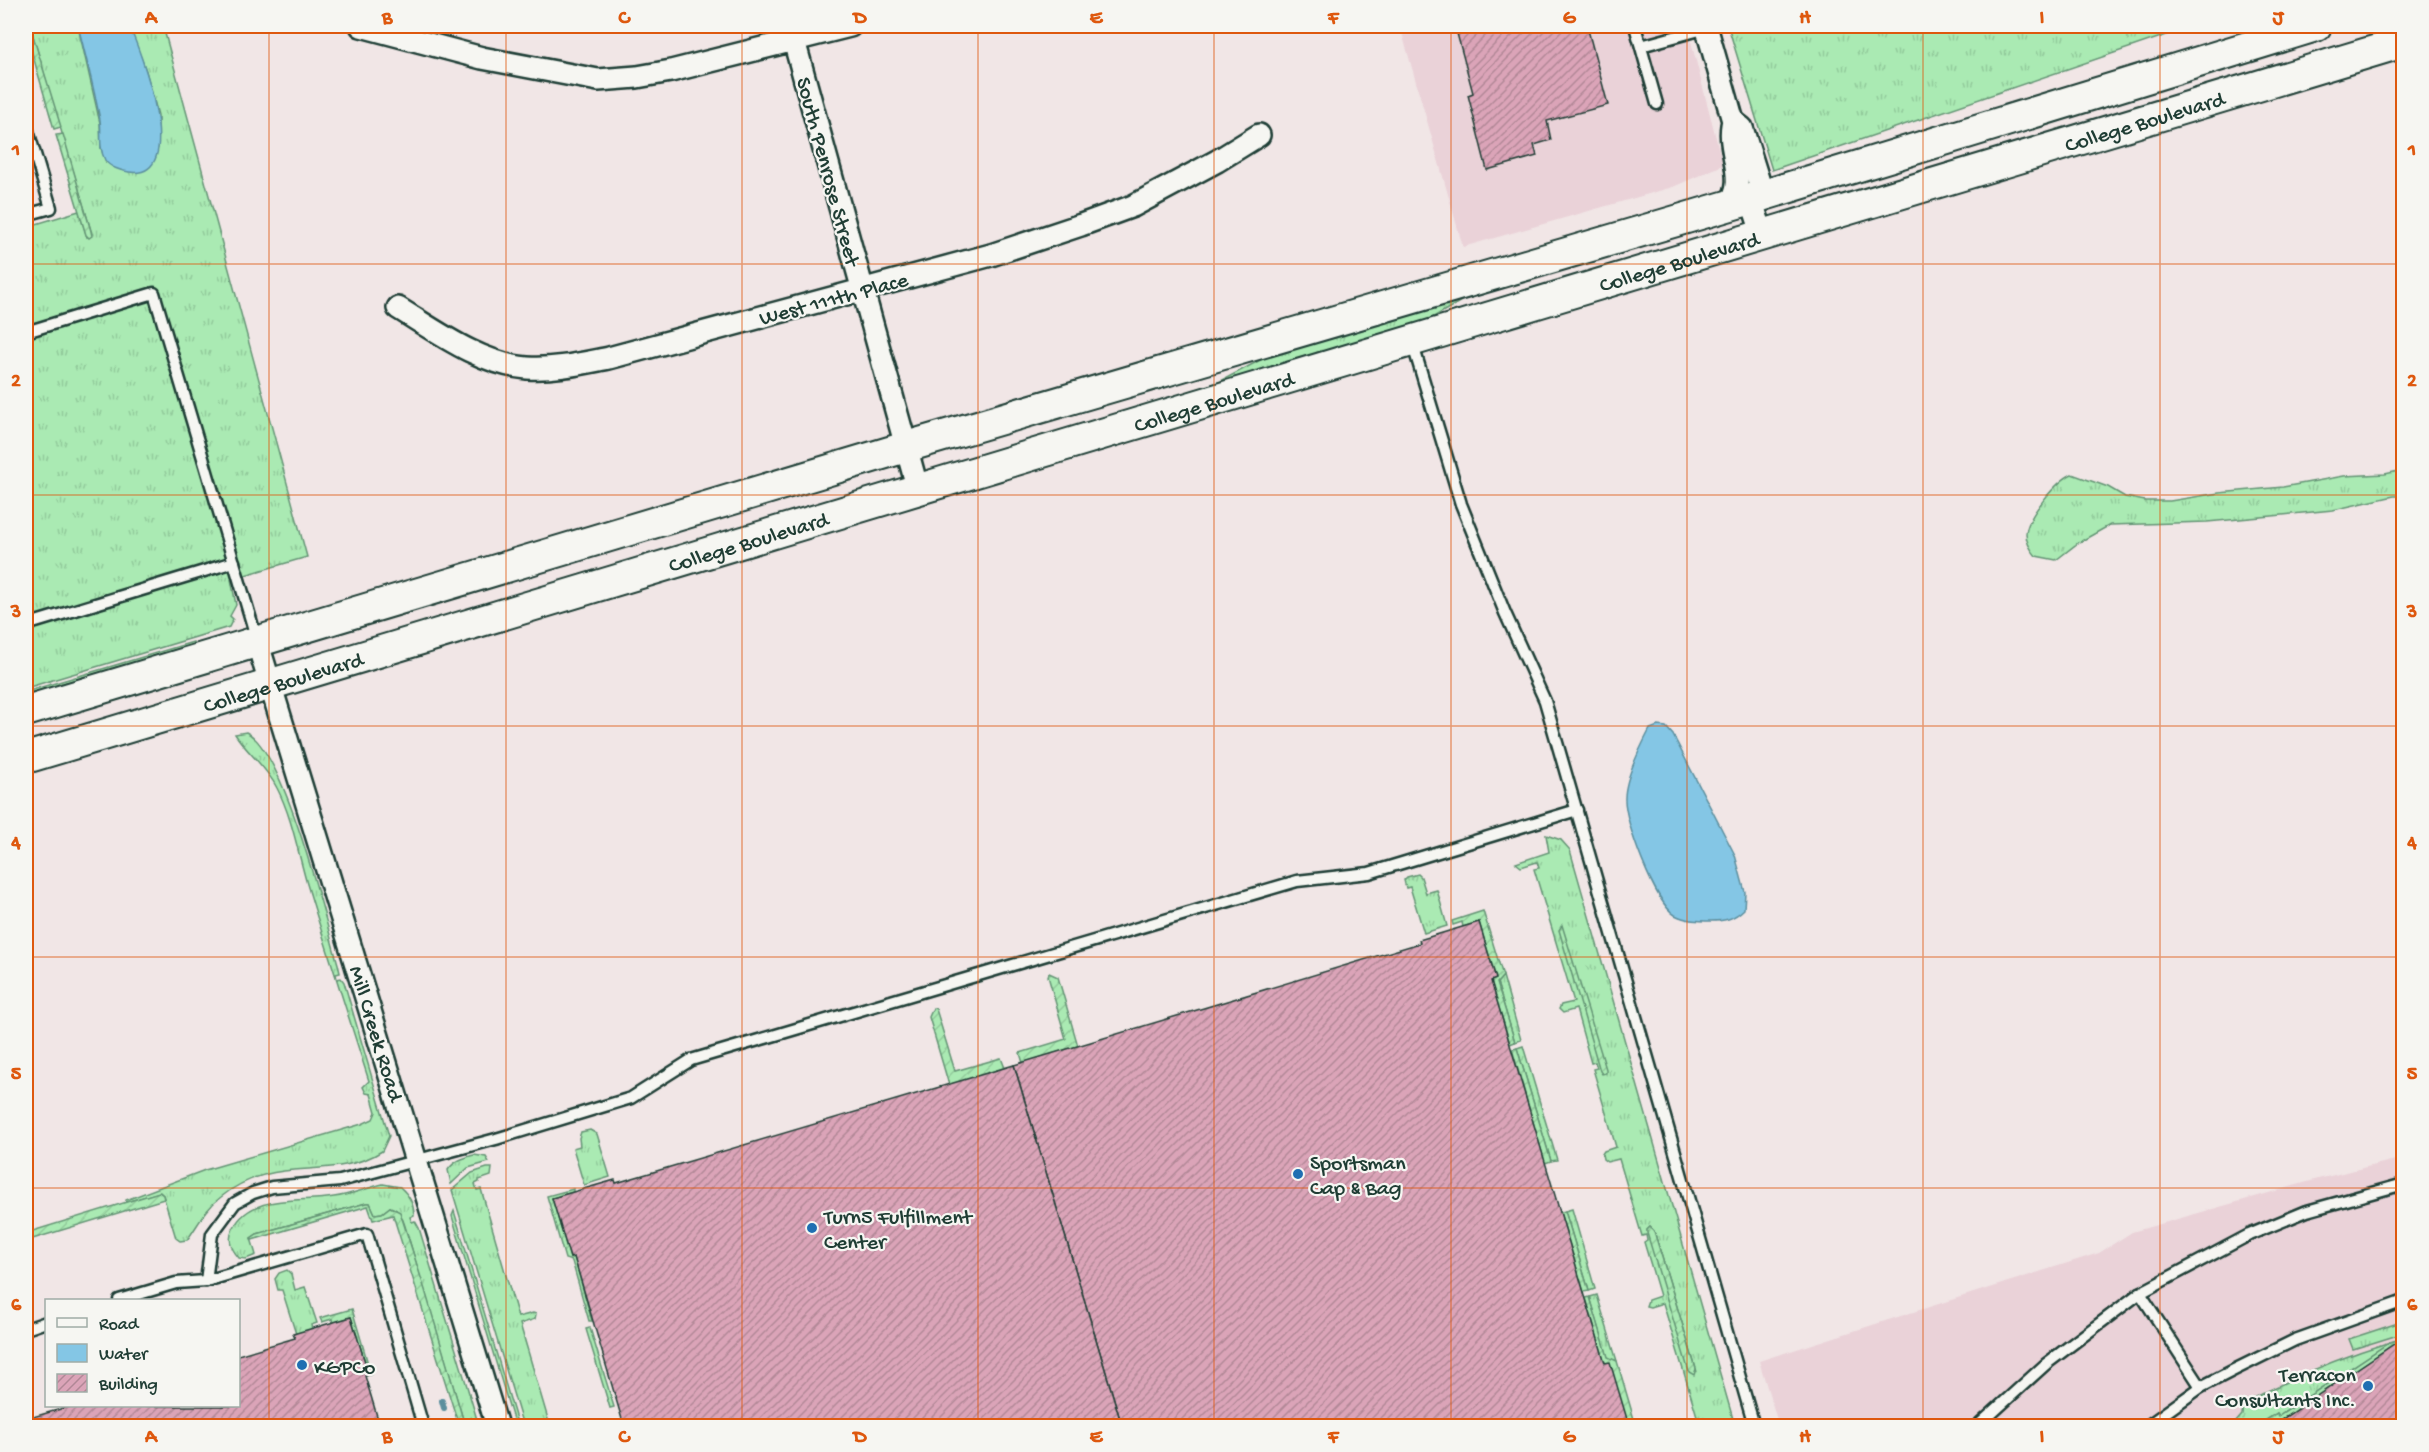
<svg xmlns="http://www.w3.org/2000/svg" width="2429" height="1452" font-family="'Gochi Hand',sans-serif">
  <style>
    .built { fill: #ead2d8 }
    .grass { fill: url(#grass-tufts); stroke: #649474; stroke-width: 1.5; fill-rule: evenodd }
    .garden { fill: url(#garden-furrows); stroke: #649474; stroke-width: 1.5 }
    .water { fill: #84c6e5; stroke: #5c8f9e; stroke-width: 1.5 }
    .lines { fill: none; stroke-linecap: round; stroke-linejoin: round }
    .stream { stroke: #5c8f9e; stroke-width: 6 }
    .building { fill: url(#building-hatch); stroke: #1f3d34; stroke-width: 1.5 }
    .lane-casing { stroke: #1f3d34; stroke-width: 15 }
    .street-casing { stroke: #1f3d34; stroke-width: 26 }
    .secondary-casing { stroke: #1f3d34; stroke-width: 34 }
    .lane { stroke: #f6f6f2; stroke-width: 10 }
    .street { stroke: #f6f6f2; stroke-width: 21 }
    .secondary { stroke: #f6f6f2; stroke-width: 30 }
    .grid { fill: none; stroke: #de580e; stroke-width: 1.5; stroke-opacity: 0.55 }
    .poi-dot { fill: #1f6fb2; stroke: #f6f6f2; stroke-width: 2 }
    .labels { text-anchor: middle; stroke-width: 4.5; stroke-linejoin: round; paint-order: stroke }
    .street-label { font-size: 22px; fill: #1f3d34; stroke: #f6f6f2 }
    .poi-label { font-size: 22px; fill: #1f3d34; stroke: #f6f6f2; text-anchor: start }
    .neatline { fill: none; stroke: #de580e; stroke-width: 2 }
    .grid-label { font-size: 20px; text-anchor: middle; font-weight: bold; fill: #de580e }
  </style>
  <defs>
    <pattern id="grass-tufts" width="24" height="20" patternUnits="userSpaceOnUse" patternTransform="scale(1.5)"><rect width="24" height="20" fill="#aaeab3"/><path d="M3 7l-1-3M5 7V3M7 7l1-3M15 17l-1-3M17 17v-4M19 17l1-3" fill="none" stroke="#92ca9b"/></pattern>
    <pattern id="garden-furrows" width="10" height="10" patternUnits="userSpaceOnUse" patternTransform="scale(1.5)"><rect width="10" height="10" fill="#aaeab3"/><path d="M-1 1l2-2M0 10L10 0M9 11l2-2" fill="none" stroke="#92ca9b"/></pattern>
    <pattern id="building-hatch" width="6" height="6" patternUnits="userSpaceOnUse" patternTransform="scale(1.5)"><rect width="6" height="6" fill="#dba4b8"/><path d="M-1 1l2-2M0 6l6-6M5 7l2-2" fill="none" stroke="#b18796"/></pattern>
  </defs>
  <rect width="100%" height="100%" fill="#f1e6e6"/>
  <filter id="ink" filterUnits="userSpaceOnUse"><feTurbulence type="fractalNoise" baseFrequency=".0167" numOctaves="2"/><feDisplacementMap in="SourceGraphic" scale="12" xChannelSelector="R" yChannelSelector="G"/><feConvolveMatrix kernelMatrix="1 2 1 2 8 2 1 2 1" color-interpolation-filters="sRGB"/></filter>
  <g filter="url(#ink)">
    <g class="built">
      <polygon points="1400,26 1687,26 1723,165 1673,187 1463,247"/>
      <polygon points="2403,1158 2403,1426 1779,1426 1759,1361 2099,1253 2132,1232 2318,1179"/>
    </g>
    <g class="grass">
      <polygon points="30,26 78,26 100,123 101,148 106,162 158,148 158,115 146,71 129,26 163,26 307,557 231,579 236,605 230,616 233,619 229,627 26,688 26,227 79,211 87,237 92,234"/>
      <polygon points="1728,26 2193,26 1772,170"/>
      <polygon points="1468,297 1425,322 1188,393 1221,381 1266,357"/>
      <path d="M 2403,470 L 2403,496 L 2394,496 L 2333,510 L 2272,516 L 2207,522 L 2110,525 L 2078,543 L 2056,560 L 2036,556 C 2031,550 2026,542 2026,534 C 2027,516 2057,481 2072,474 L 2108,487 L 2125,497 L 2145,501 L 2170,501 L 2219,493 L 2283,487 L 2344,476 L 2385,474 Z"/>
      <polygon points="193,642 194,646 29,695 28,691"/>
      <path d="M 246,732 C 285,750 325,920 338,964 L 340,973 L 336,974 L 337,979 L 341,978 L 344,982 L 389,1136 L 382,1151 C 353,1170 317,1167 284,1171 C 260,1174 239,1182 221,1197 C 206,1208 198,1225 187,1240 L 180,1241 L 176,1238 L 163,1195 L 160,1192 L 126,1202 L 126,1200 L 205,1170 L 362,1124 L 373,1119 L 376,1112 L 371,1094 L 366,1093 L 363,1087 L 369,1081 C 348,1015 327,950 307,884 C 298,853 292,817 277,788 C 267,767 248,754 235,734 Z"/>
      <path d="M 1546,835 L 1561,840 L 1570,850 L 1735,1426 L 1700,1426 L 1663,1303 L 1650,1307 L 1646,1306 L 1648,1300 L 1660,1296 L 1644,1242 L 1647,1240 L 1646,1235 L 1642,1236 L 1619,1159 L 1607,1162 L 1603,1159 L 1602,1154 L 1604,1151 L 1616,1147 L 1593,1069 L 1597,1068 L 1595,1062 L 1591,1063 L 1576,1009 L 1563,1013 L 1559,1009 L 1561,1005 L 1574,1002 L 1534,869 L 1539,868 L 1537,862 L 1521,867 L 1516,863 L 1549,852 ZM 1650,1227 L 1654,1231 L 1697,1372 L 1647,1230 Z"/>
      <polygon points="1418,874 1421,877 1426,893 1437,890 1447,926 1424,933 1410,887 1406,888 1404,880 1407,877"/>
      <polygon points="1503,976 1521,1040 1515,1042 1497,983"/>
      <polygon points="1523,1046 1557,1160 1551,1161 1517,1048"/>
      <polygon points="590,1130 597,1134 610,1177 584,1185 573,1148 580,1146 579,1138 581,1132"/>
      <path d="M 474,1155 L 486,1157 L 489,1162 L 468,1168 L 451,1184 L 448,1170 C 454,1161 463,1158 474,1155 Z"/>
      <polygon points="487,1168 492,1168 491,1176 479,1180 479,1182 475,1184 477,1190 481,1189 518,1317 533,1313 536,1314 535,1319 520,1324 550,1426 523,1426 452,1190 472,1173"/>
      <path d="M 383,1184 L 400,1187 C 408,1194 414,1204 414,1215 L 410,1217 L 412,1222 L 415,1221 L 419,1228 L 479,1426 L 465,1426 L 405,1226 C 402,1217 400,1210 390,1207 L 382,1213 L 375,1214 L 370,1203 L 366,1203 L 257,1234 L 251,1238 L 256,1255 L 246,1259 L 239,1258 C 231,1249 227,1240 233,1229 C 251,1192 301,1203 334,1197 C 350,1195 367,1188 383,1184 Z"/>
      <polygon points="1572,1209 1595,1289 1589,1291 1565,1211"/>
      <polygon points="454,1211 518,1426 515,1426 452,1216"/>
      <polygon points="287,1270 291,1274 295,1290 305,1287 317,1323 311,1325 312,1329 296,1334 282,1290 278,1290 275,1279 279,1273"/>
      <polygon points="1597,1295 1617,1361 1608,1358 1590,1297"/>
      <polygon points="2398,1323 2401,1334 2353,1349 2349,1339"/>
      <polygon points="590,1328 614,1407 610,1408 586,1329"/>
      <path d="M 2390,1342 L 2279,1416 L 2277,1413 L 2257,1426 L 2238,1426 L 2235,1423 L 2242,1415 L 2243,1404 C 2290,1378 2338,1358 2390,1342 Z"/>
    </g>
    <g class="garden">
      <polygon points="26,26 30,26 61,127 54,129 26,32"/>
      <polygon points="63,134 91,231 92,236 89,238 86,235 56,135"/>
      <polygon points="1483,911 1503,976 1497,983 1515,1042 1510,1044 1491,981 1496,978 1479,922 1463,927 1462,922 1453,925 1452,921"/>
      <polygon points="1562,925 1606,1069 1606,1073 1602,1074 1600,1071 1559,930"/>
      <polygon points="1049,973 1058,977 1078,1046 1023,1063 1020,1053 1066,1039 1048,976"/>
      <polygon points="933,1008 936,1009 955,1071 1001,1058 1005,1068 949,1085 929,1017"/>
      <polygon points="1517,1048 1551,1161 1545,1163 1512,1049"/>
      <polygon points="573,1189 573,1192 552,1198 570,1258 574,1257 592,1321 589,1321 572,1261 565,1259 547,1196"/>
      <polygon points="159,1192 163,1195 164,1199 26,1241 26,1233"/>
      <polygon points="366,1203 370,1203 375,1214 382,1213 390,1207 400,1212 425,1290 465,1426 459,1426 393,1215 373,1220 368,1206 252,1240 251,1238 257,1234"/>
      <polygon points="1565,1211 1589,1291 1584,1292 1560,1212"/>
      <polygon points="1650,1227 1654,1231 1696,1369 1694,1375 1689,1372 1647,1233 1647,1230"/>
      <polygon points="1590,1297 1608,1357 1617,1361 1636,1426 1610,1426 1609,1424 1626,1419 1605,1363 1586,1298"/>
      <polygon points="352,1309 371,1374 369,1375 351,1317 333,1323 332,1319 322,1322 320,1318"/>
      <polygon points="2403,1338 2403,1345 2400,1340 2272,1426 2257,1426 2277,1413 2279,1416 2390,1342"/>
    </g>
    <g class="water">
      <path d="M 78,26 L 129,26 C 140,49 190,181 129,172 C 121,171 109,167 105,160 C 98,147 102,133 100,120 C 94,88 86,57 78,26 Z"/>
      <path d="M 1658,726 L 1666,727 L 1673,735 L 1735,855 L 1745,892 L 1744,909 C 1734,919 1725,921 1711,921 C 1699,921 1686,921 1675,915 C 1655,903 1624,821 1625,798 C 1625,779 1641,746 1650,729 Z"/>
    </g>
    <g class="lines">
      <polyline class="stream" points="442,1401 444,1408"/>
    </g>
    <g class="building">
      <polygon points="1455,26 1587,26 1608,105 1547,121 1551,140 1534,145 1537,156 1487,170 1468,95 1473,93"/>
      <polygon points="1479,922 1496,979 1491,981 1605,1363 1610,1362 1627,1419 1602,1426 1122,1426 1014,1065 1420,943 1419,940"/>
      <polygon points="1014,1065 1122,1426 624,1426 574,1257 570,1258 552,1198 615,1180 616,1183"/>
      <polygon points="351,1317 369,1375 365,1376 380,1426 26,1426 26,1419 71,1406 238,1406 238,1355 295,1338 293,1334"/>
      <polygon points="2400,1340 2404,1345 2404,1426 2272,1426"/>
    </g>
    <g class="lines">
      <defs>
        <g id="lane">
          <polyline points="1635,26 1657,104"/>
          <polyline points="1641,46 1707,28"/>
          <polyline points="26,124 51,208 26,215"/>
          <polyline points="26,332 154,293 257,640"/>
          <polyline points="1412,342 1461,504 1505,613 1545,701 1754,1426"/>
          <polyline points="26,625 234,562"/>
          <polyline points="2140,1293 2201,1387"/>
          <polyline points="119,1300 176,1283 206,1281"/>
          <polyline points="26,1329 46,1322"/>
          <polyline points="423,1426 367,1234 206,1281 212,1234 235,1203 253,1193 272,1187 340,1181 496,1139 631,1098 691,1060 1297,881 1369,873 1577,810"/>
          <polyline points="1982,1426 1980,1424 2046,1364 2140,1293 2249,1235 2307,1211 2404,1184"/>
          <polyline points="2147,1426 2201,1387 2234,1370 2295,1340 2404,1301"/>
        </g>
        <g id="street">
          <polyline points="361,26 482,58 598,80 637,77 671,71 850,26"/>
          <polyline points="790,26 918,490"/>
          <path d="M 1706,26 L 1733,121 C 1725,149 1750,180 1728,205"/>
          <polyline points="1733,121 1742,128 1763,195"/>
          <polyline points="1751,199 1763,236"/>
          <path d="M 398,308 C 437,332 480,364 527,368 C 554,370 583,363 609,358 L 991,255 L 1081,225 L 1133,206 L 1217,161 L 1259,135"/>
          <polyline points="257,641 497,1426"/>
        </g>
        <g id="secondary">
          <polyline points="26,711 906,447 1751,199 2316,26"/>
          <path id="s1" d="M 26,758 L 2404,42"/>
        </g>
      </defs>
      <use href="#lane" class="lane-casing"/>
      <use href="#street" class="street-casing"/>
      <use href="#secondary" class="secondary-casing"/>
      <use href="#lane" class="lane"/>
      <use href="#street" class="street"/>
      <use href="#secondary" class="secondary"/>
    </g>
  </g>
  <path class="grid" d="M 269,26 L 269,1426M 506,26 L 506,1426M 742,26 L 742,1426M 978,26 L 978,1426M 1214,26 L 1214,1426M 1451,26 L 1451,1426M 1687,26 L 1687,1426M 1923,26 L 1923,1426M 2160,26 L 2160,1426M 26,264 L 2404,264M 26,495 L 2404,495M 26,726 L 2404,726M 26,957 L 2404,957M 26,1188 L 2404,1188"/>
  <g class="poi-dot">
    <circle cx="1298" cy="1174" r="6"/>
    <circle cx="812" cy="1228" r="6"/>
    <circle cx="302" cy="1365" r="6"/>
    <circle cx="2368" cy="1386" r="6"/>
  </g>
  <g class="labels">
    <g class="street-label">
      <text dy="8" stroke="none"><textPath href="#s1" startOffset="2212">College Boulevard</textPath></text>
      <text transform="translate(830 171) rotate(75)" y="8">South Penrose Street</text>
      <text dy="8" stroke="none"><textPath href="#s1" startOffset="1726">College Boulevard</textPath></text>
      <text transform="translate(833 297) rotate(-15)" y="8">West 111th Place</text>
      <text dy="8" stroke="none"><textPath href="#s1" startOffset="1240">College Boulevard</textPath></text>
      <text dy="8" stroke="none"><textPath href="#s1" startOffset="754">College Boulevard</textPath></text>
      <text dy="8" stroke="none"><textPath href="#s1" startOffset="268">College Boulevard</textPath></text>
      <text transform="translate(378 1033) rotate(73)" y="8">Mill Creek Road</text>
    </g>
    <g class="poi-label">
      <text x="1310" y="1169">Sportsman<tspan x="1310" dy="25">Cap &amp; Bag</tspan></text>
      <text x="824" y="1223">Turn5 Fulfillment<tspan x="824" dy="25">Center</tspan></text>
      <text x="314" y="1373">KGPCo</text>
      <text x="2356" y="1381" text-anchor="end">Terracon<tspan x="2356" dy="25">Consultants Inc.</tspan></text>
    </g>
  </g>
  <rect width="2429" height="1452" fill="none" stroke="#f6f6f2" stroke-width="66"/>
  <rect x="45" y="1299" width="195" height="108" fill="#f6f6f2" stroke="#a0aca6" stroke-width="1.5"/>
  <rect x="57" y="1318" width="30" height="9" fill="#f6f6f2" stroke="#a0aca6" stroke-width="1.5"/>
  <text x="99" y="1329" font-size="18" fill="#1f3d34">Road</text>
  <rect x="57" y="1344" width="30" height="18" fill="#84c6e5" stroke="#a0aca6" stroke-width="1.5"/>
  <text x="99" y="1359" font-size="18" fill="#1f3d34">Water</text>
  <rect x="57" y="1374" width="30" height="18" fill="url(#building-hatch)" stroke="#a0aca6" stroke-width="1.5"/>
  <text x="99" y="1389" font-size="18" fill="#1f3d34">Building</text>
  <rect x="33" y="33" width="2363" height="1386" class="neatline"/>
  <g class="grid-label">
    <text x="151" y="23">A</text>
    <text x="387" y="23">B</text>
    <text x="624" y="23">C</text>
    <text x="860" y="23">D</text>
    <text x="1096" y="23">E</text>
    <text x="1333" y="23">F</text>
    <text x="1569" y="23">G</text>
    <text x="1805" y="23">H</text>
    <text x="2042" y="23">I</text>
    <text x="2278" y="23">J</text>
    <text x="16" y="155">1</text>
    <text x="2412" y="155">1</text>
    <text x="16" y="386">2</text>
    <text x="2412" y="386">2</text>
    <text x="16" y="617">3</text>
    <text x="2412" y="617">3</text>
    <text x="16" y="848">4</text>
    <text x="2412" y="848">4</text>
    <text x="16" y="1079">5</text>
    <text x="2412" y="1079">5</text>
    <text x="16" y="1310">6</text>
    <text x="2412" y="1310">6</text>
    <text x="151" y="1442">A</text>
    <text x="387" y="1442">B</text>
    <text x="624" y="1442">C</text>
    <text x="860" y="1442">D</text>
    <text x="1096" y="1442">E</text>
    <text x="1333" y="1442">F</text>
    <text x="1569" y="1442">G</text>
    <text x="1805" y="1442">H</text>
    <text x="2042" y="1442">I</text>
    <text x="2278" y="1442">J</text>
  </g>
</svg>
